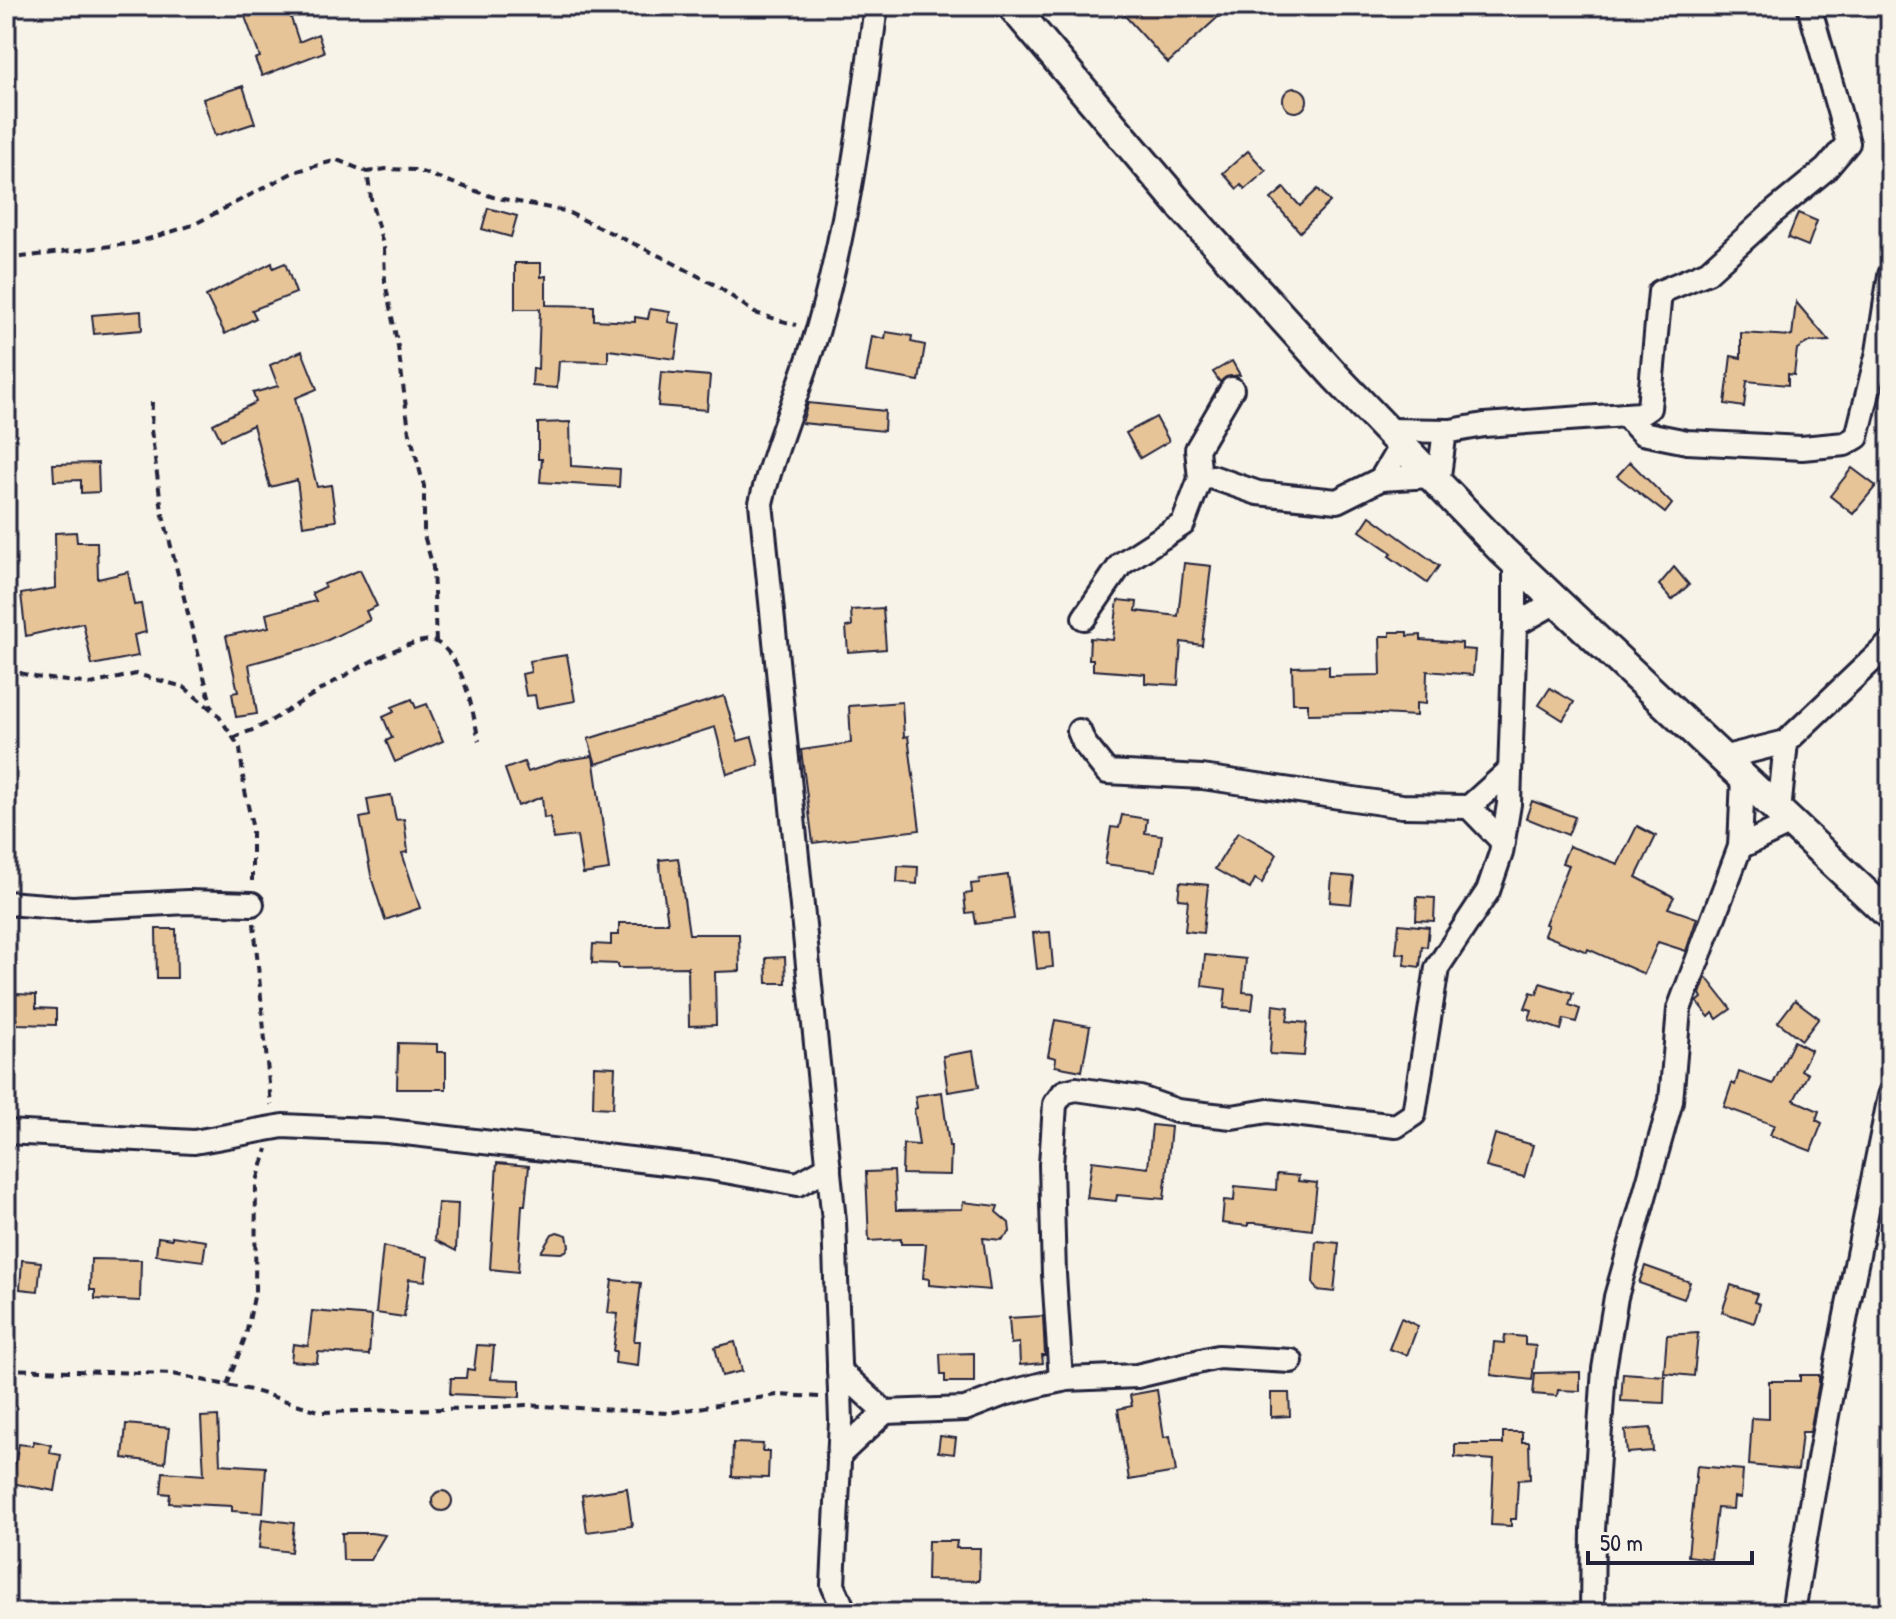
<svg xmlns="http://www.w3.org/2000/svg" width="1896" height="1619" font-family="'Patrick Hand',sans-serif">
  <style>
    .building { fill: #e7c498; stroke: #22223b; stroke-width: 2 }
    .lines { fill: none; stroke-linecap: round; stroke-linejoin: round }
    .minor-casing { stroke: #22223b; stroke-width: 28 }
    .tertiary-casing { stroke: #22223b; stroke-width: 34 }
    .path { stroke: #22223b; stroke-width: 4; stroke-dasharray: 8 6; stroke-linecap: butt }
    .minor { stroke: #f7f3e8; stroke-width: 22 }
    .tertiary { stroke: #f7f3e8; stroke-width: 28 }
  </style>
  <rect width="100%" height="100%" fill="#f7f3e8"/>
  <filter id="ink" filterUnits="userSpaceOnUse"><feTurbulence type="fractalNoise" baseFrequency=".0125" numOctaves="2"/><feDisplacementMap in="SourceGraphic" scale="16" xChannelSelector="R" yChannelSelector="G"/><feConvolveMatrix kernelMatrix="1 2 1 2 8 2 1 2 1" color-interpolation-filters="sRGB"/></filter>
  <g filter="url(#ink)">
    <g class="building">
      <polygon points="241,6 287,6 299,42 318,34 324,52 262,76 255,59 260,57"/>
      <polygon points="1116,6 1230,6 1168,63"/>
      <polygon points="243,86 255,123 215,136 203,99"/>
      <circle cx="1295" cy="100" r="12"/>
      <polygon points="1248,151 1266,171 1245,189 1241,185 1237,189 1223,173"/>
      <polygon points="1284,188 1300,206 1318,189 1330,202 1300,232 1271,199"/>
      <polygon points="488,208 517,216 511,237 482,229"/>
      <polygon points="1798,213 1817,221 1808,246 1788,238"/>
      <polygon points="272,263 273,268 285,263 296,293 252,310 256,318 225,334 206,296"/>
      <polygon points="515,263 541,263 541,277 546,276 546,305 594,306 594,320 635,322 635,317 648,319 650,309 670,312 668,322 680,324 675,359 608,350 608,362 559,361 557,388 532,386 533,368 538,369 540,309 515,309"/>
      <polygon points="1796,302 1829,341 1809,342 1797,349 1794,375 1788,374 1788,385 1747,381 1744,407 1725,404 1731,356 1741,358 1741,333 1792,336"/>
      <polygon points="141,311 142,330 94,334 92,315"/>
      <polygon points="886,332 912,336 911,342 925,345 919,381 866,372 872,336 885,339"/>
      <polygon points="302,351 317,389 295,398 317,487 331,485 336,521 303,526 297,480 270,487 253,425 221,440 213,424 256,402 253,393 278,386 270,365"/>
      <polygon points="1232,361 1240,375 1226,377 1220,382 1213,372"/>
      <polygon points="661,372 710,376 707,410 658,406"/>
      <polygon points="808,403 885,411 884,431 802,423"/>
      <polygon points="1156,417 1169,441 1140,458 1126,433"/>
      <polygon points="570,422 571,466 620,469 619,487 540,482 542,459 538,459 538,423"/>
      <polygon points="1630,462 1672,504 1665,513 1617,476"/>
      <polygon points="98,463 99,492 81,493 81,480 54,481 53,464"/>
      <polygon points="1852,468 1876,486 1853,514 1830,496"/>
      <polygon points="1370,516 1439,566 1427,583 1389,556 1392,553 1360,531"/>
      <polygon points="76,532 77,542 97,542 98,579 128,572 134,605 141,604 146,632 134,635 138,656 92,665 83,623 26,636 21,594 56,588 55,533"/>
      <polygon points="1184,563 1211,566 1202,645 1181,642 1178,685 1145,683 1145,674 1093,670 1093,659 1089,659 1090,638 1113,640 1118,600 1137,602 1136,611 1178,616"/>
      <polygon points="1674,567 1689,585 1672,600 1659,585"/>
      <polygon points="360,570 377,606 366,611 370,620 315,646 249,664 257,714 236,717 232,693 238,692 226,636 269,627 266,614 316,601 312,593 325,587 324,584"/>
      <polygon points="883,608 886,649 848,652 846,627 852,626 851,610"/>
      <polygon points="1390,632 1407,632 1407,636 1421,635 1421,640 1462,643 1462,649 1475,650 1473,675 1427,671 1426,704 1416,703 1416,716 1363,713 1308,714 1308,703 1293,703 1292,667 1329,666 1329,676 1381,675 1380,636 1390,636"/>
      <polygon points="567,655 575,701 537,708 535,695 526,696 522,674 531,672 529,661"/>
      <polygon points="1550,688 1574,702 1563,720 1539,705"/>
      <polygon points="724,696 738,741 752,737 759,765 727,774 715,727 596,764 588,739"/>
      <polygon points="412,699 416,708 427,704 443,741 395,762 386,741 392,738 383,717 394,712 392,707"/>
      <polygon points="902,702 904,737 908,736 920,830 813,843 801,750 851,743 849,706"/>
      <polygon points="593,756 609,870 583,874 577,836 553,839 550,817 544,818 542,797 518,806 505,769 524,762 528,772 559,761"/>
      <polygon points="391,795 396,820 404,819 408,852 402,853 420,908 385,920 372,880 360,818 370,816 367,799"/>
      <polygon points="1532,801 1575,817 1568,835 1526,818"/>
      <polygon points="1122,815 1147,819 1145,833 1162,835 1156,871 1105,864 1111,827 1119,828"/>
      <polygon points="1637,826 1656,836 1636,877 1674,897 1668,908 1697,918 1686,951 1658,942 1644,974 1588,949 1587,952 1544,935 1548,925 1545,924 1569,865 1562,863 1569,846 1618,864"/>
      <polygon points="1238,832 1277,854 1262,883 1255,879 1250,889 1215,869"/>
      <polygon points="678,858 689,934 739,934 740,971 715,972 716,1025 689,1026 688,967 618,968 618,964 592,963 593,944 611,945 611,935 619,935 619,923 668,923 659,860"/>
      <polygon points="898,866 918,867 917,884 897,882"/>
      <polygon points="1008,875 1014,919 976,924 974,912 966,913 964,894 972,893 971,884 980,883 979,879"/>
      <polygon points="1332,875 1354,877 1351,904 1330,902"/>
      <polygon points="1180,882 1208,885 1203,933 1185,931 1188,900 1178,899"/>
      <polygon points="1417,897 1435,898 1434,921 1416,920"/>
      <polygon points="1399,924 1429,927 1427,947 1422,946 1420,967 1404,965 1405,954 1396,953"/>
      <polygon points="156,929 176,929 177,978 157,978"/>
      <polygon points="1050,932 1053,967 1037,969 1033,933"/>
      <polygon points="1205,955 1246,959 1243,992 1254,993 1252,1010 1224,1008 1226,989 1202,986"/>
      <polygon points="785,957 786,983 767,983 766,958"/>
      <polygon points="1706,977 1731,1009 1717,1019 1713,1013 1709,1017 1697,1002 1702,998 1700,994"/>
      <polygon points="1540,983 1573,993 1569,1005 1580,1009 1576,1022 1564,1019 1561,1030 1529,1019 1532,1010 1525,1008 1531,992 1537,994"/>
      <polygon points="16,994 36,995 36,1008 56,1009 56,1025 16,1024"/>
      <polygon points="1795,1000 1819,1018 1802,1040 1778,1022"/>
      <polygon points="1273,1005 1289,1007 1287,1021 1307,1023 1304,1056 1270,1054"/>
      <polygon points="1055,1020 1090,1026 1082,1071 1055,1066 1056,1058 1048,1056"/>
      <polygon points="1794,1041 1811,1050 1801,1070 1808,1074 1794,1100 1819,1111 1816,1120 1822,1123 1811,1151 1770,1135 1774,1125 1724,1107 1732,1083 1735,1085 1739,1072 1773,1084"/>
      <polygon points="398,1043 437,1044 437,1052 446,1052 446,1089 397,1089"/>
      <polygon points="973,1051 979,1087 948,1092 943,1056"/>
      <polygon points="594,1066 615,1067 613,1108 593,1107"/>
      <polygon points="942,1092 949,1146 951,1146 950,1175 902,1174 903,1144 919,1145 914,1109 917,1108 915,1096"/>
      <polygon points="1152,1125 1171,1127 1164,1199 1117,1195 1116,1201 1087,1198 1092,1161 1148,1168"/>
      <polygon points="1495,1134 1533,1145 1524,1177 1486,1167"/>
      <polygon points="497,1163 529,1166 525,1205 522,1205 518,1272 490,1269"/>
      <polygon points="894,1171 896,1210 962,1209 963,1202 998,1206 996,1212 1009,1223 1010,1232 1001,1240 983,1238 990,1290 929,1285 929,1279 923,1278 926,1244 901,1244 901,1239 869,1241 866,1172"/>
      <polygon points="1277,1174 1299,1176 1298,1181 1317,1183 1312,1230 1256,1223 1248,1223 1248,1226 1222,1223 1224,1200 1234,1201 1235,1186 1276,1190"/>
      <polygon points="438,1203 458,1204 456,1251 435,1240"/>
      <polygon points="557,1232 567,1235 569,1246 566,1251 561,1253 541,1252 552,1234"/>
      <polygon points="172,1236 206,1241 203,1261 156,1255 158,1237 172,1239"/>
      <polygon points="1316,1241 1339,1243 1334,1292 1317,1290 1313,1282"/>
      <polygon points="383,1246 428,1257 425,1281 409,1279 404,1317 376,1313"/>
      <polygon points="91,1259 141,1260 140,1301 95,1299 95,1290 90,1290"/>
      <polygon points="22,1260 41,1262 38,1291 20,1289"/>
      <polygon points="1645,1266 1690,1282 1684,1299 1639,1283"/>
      <polygon points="612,1280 641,1283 634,1341 640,1341 638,1366 615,1363 616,1351 613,1351 618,1314 608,1313"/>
      <polygon points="1731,1285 1757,1294 1754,1302 1760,1304 1754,1323 1722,1312"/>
      <polygon points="312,1311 372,1316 369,1355 318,1352 317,1363 291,1361 293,1344 308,1346"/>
      <polygon points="1043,1316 1045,1355 1042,1355 1043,1363 1020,1365 1019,1343 1011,1344 1009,1318"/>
      <polygon points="1401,1318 1418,1326 1407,1355 1389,1349"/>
      <polygon points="1698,1333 1694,1376 1664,1373 1667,1335"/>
      <polygon points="1505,1335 1525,1337 1525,1345 1536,1346 1532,1380 1491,1375 1494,1342 1504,1343"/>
      <polygon points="735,1342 742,1371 722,1376 715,1347"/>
      <polygon points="477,1345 494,1346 491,1379 520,1380 520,1397 450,1394 451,1378 466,1378 467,1369 474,1370"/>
      <polygon points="974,1353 974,1382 945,1382 945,1375 941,1375 940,1354"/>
      <polygon points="1580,1372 1580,1391 1558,1390 1557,1396 1533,1394 1535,1373"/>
      <polygon points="1623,1373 1665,1376 1664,1403 1621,1401"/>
      <polygon points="1800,1375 1819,1375 1819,1383 1810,1432 1802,1432 1798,1470 1749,1465 1752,1418 1769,1419 1769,1381 1800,1381"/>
      <polygon points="1157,1390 1164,1437 1170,1436 1176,1472 1129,1480 1118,1409 1132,1406 1130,1395"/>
      <polygon points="1271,1393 1289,1393 1290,1416 1271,1417"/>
      <polygon points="218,1416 220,1464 266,1467 263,1513 232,1511 232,1506 169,1503 170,1494 161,1493 163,1472 204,1475 201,1417"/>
      <polygon points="126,1424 169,1428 165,1463 123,1458"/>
      <polygon points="1651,1428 1653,1451 1627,1453 1625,1430"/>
      <polygon points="1503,1432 1522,1432 1522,1442 1529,1442 1530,1479 1518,1480 1516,1519 1511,1519 1511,1526 1491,1525 1494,1460 1455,1457 1455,1444 1503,1444"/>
      <polygon points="940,1436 956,1438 954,1454 938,1452"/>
      <polygon points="34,1441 51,1445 50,1453 61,1455 55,1491 11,1483 19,1444 33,1446"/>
      <polygon points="733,1443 763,1444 762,1451 769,1451 768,1478 732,1477"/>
      <polygon points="1697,1466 1743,1470 1741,1498 1734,1497 1733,1509 1717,1508 1711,1559 1688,1556"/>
      <polygon points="627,1488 632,1526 587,1532 582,1495"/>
      <circle cx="442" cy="1501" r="10"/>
      <polygon points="262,1519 294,1523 291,1552 259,1548"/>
      <polygon points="342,1533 371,1533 385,1535 370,1560 343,1560"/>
      <polygon points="928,1541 957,1541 956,1548 980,1548 979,1581 927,1580"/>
    </g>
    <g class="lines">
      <defs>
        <g id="minor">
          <polyline points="1625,415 1642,433 1687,442 1802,448 1845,444 1857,437 1878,352 1890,275"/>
          <polyline points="1386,430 1451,431 1484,425 1640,414 1649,408 1660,292 1708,272 1775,211 1826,169 1848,143 1809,6"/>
          <polyline points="1401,445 1381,479 1431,476"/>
          <polyline points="1200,479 1197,449 1232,389"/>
          <polyline points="1438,483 1445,431"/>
          <polyline points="1515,563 1515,625 1556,602"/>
          <polyline points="1084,618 1121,564 1183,524 1200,479 1212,477 1258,493 1337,501 1381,479"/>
          <polyline points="1079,731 1084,743 1107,772 1202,777 1402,806 1469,807"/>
          <polyline points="1786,742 1890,643"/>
          <polyline points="1722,758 1786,742 1779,812"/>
          <polyline points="1743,778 1740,847 1791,823"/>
          <polyline points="1503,842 1469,807 1510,770"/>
          <polyline points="6,903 72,908 188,902 252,904"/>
          <polyline points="6,1132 194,1142 283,1126 388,1131 709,1168 798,1184 829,1167"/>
          <polyline points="1061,1380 1054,1274 1051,1165 1055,1104 1064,1092 1076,1089 1140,1098 1177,1111 1232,1117 1268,1111 1396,1126 1414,1114 1437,968 1488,891 1501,853 1509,804 1515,625"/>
          <polyline points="885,1412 965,1409 1004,1394 1043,1384 1067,1379 1137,1376 1218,1357 1291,1361"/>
          <polyline points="838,1456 885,1412 839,1370"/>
          <path d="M 845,1613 L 833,1585 L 841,1421 L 834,1221 L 761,503 C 775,443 801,388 818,329 C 848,223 862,115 876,6"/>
          <polyline points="1592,1613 1593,1530 1604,1369 1616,1297 1671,1101 1679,1009 1740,847"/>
          <path d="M 1793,1613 C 1820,1440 1855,1268 1890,1096"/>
        </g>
        <polyline id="tertiary" points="1012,6 1183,208 1336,377 1502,550 1890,916"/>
      </defs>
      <use href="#minor" class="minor-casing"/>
      <use href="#tertiary" class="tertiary-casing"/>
      <g class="path">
        <polyline points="6,259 135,243 193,225 294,172 337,160 367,172"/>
        <polyline points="152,402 151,430 162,511 212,708"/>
        <polyline points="436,642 433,567 424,535 424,486 409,430 398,347 385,282 384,248 372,205 367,172 386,169 416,170 493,197 565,211 666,259 717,286 755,313 796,325"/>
        <polyline points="6,669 35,677 91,684 136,674 184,687 218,715 240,748 244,786 252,825 252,882"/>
        <path d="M 233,738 C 246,732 260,728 272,720 C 297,705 411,629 436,642 C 464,657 473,713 479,741"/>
        <polyline points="254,923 271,1105"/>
        <polyline points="6,1369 173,1374 251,1390 322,1412 482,1408 525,1405 668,1413 777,1395 821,1397"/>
        <polyline points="227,1385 246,1335 255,1292 256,1184 267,1149"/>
      </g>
      <use href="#minor" class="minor"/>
      <use href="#tertiary" class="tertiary"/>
    </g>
  </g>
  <rect width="1896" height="1619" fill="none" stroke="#f7f3e8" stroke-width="32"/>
  <rect x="16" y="16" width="1864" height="1587" fill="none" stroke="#22223b" stroke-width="3" filter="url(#ink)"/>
  <path d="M1588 1551v12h164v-12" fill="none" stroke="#22223b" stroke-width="4"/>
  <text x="1600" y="1551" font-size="24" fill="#22223b" stroke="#f7f3e8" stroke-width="6" paint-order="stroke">50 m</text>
</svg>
